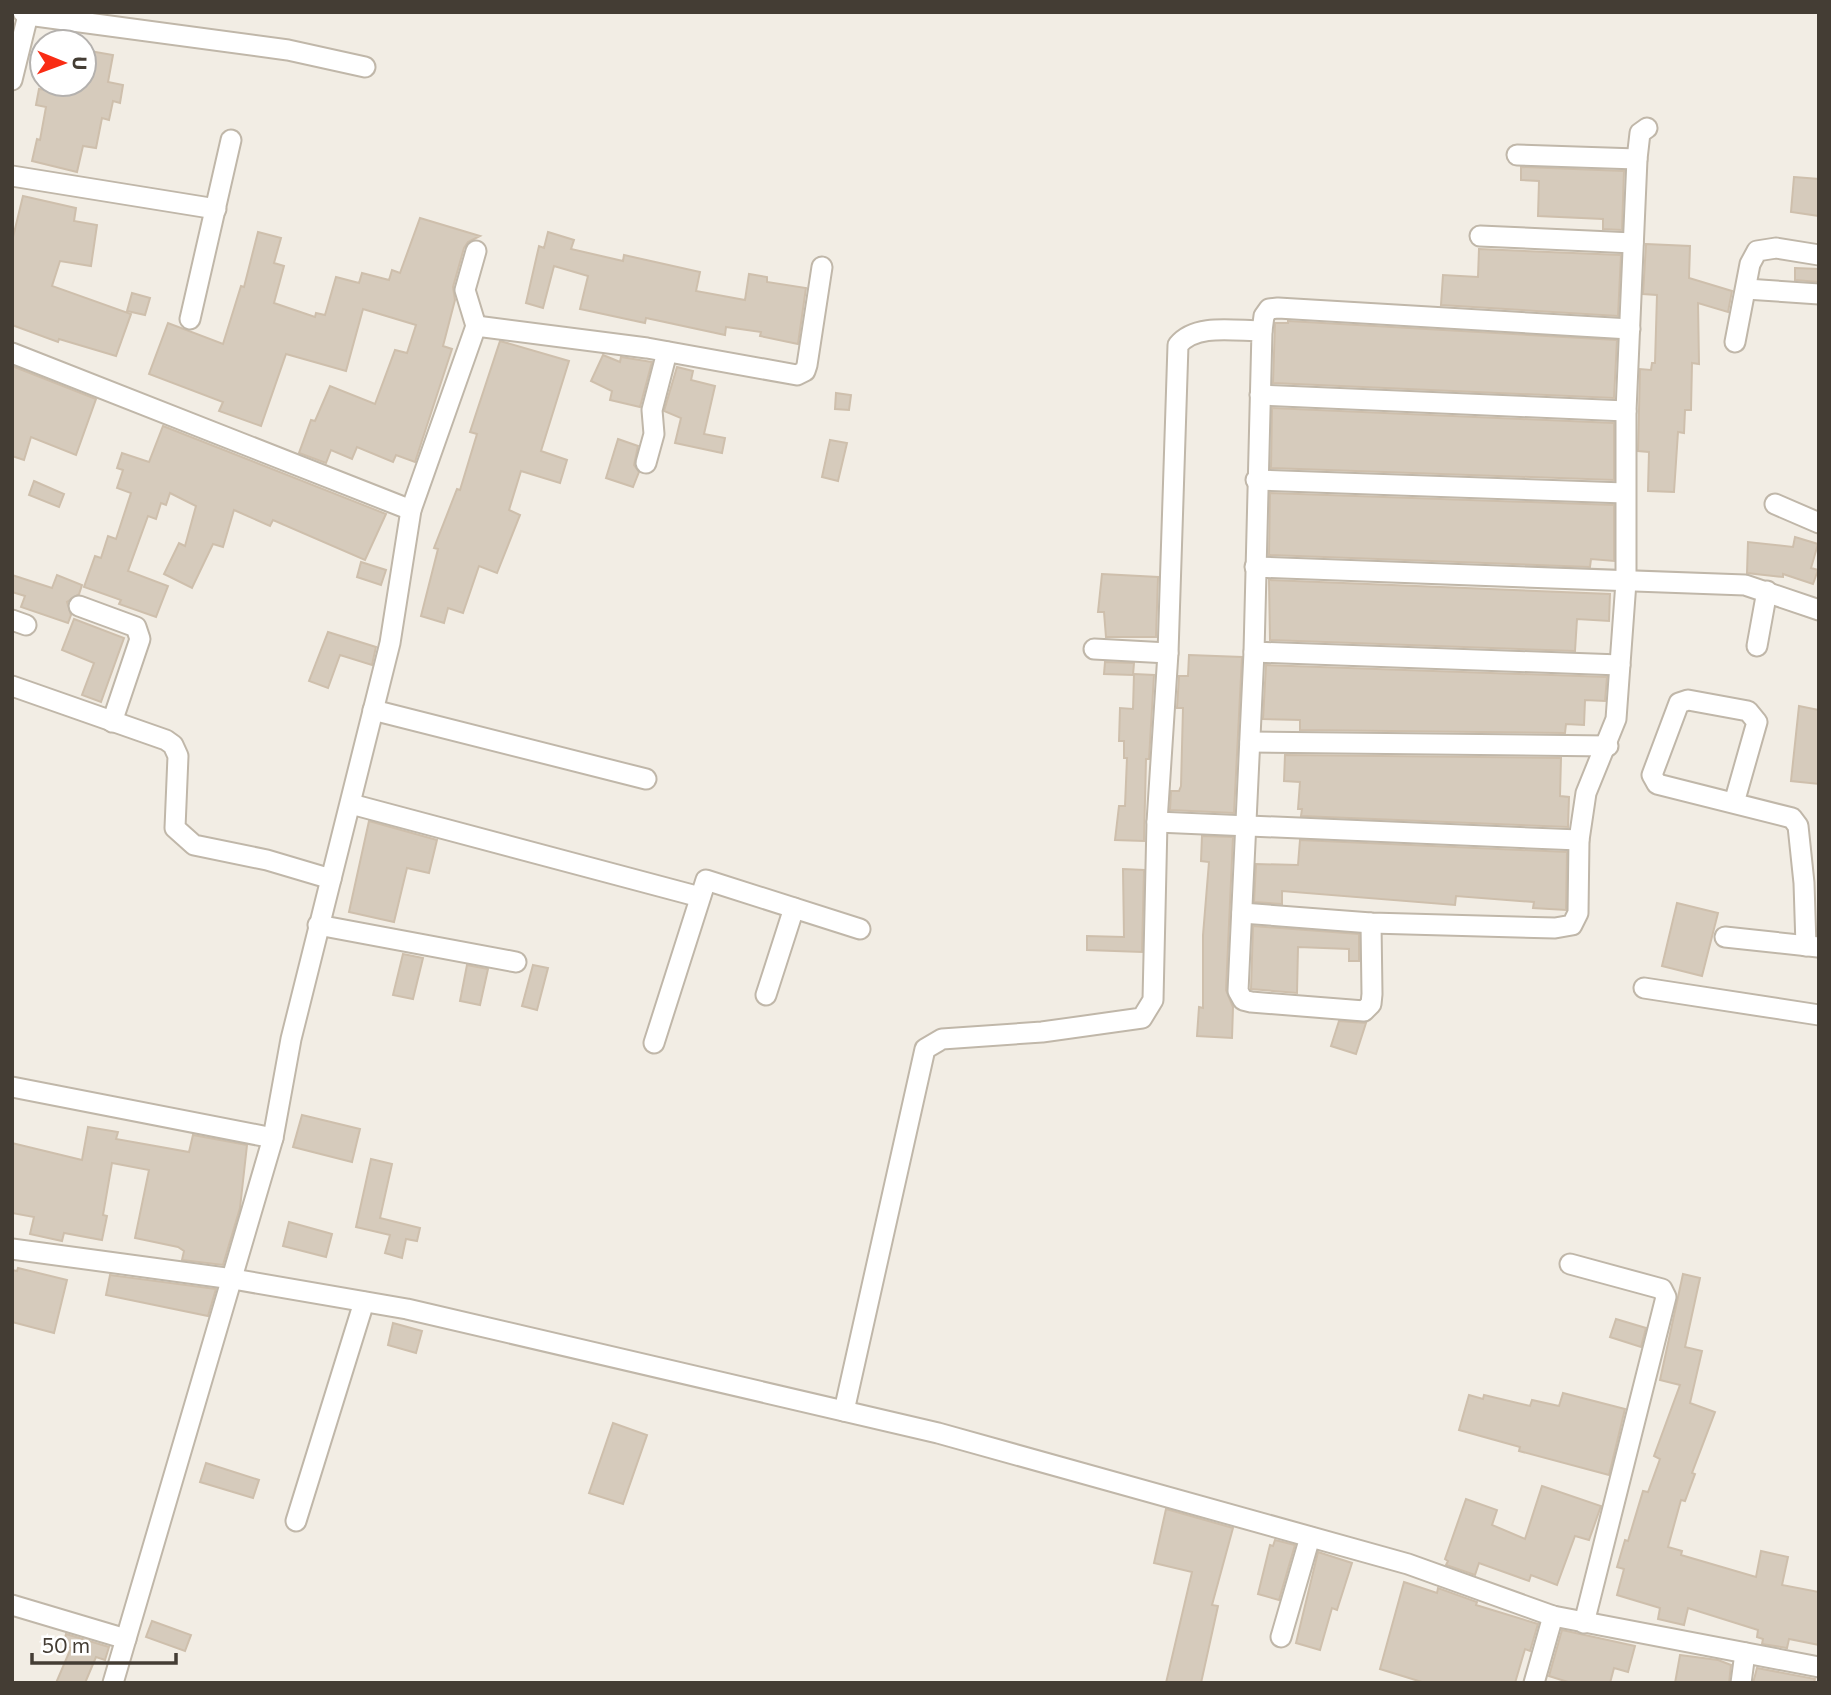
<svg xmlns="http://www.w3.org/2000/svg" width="1831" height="1695" font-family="Commissioner,sans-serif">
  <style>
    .building { fill: #d6cbbc; stroke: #cebfac; stroke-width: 2 }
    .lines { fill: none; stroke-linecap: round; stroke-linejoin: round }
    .minor-casing { stroke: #c0b7a9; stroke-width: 23 }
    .minor { stroke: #fff; stroke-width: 19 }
  </style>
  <rect width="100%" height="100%" fill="#f2ede4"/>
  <g class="building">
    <polygon points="84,50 113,55 108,82 123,85 120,103 113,101 109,120 102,118 96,148 83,146 77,172 32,161 37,139 40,140 46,107 36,105 39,89 52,91 53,84 84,84"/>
    <polygon points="1521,167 1624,171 1622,230 1603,229 1603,219 1538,216 1539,181 1521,180"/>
    <polygon points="1794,177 1819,179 1819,216 1791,212"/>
    <polygon points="23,196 76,208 74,221 97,225 91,266 60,261 52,286 131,314 116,356 59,339 58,342 12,325 12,241"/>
    <polygon points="420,218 480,236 468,242 464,248 453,287 455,300 443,346 452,349 415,462 396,455 393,462 357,447 352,459 331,450 326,463 299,453 311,420 315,421 330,386 375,404 395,350 407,353 416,325 363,309 346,371 286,354 261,426 219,411 223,402 149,374 168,323 223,344 241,286 244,287 258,232 281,238 274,263 284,266 274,303 315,317 316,313 325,315 336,277 359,283 362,273 389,280 392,270 400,273"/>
    <polygon points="548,232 574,240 571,249 623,261 624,255 700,272 696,291 745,300 749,274 767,277 767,282 806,288 798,344 760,336 761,332 726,327 725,335 646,318 645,323 580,309 588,276 554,266 543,308 526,303 539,246 544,248"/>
    <polygon points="1646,244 1690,246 1689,278 1732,291 1728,312 1698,303 1699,364 1692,363 1691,410 1685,410 1684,433 1678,432 1674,492 1648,491 1649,452 1638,451 1640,369 1651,370 1652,363 1655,363 1657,295 1643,294"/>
    <polygon points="1479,249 1621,255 1618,316 1441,305 1443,275 1478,277"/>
    <polygon points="1795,268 1819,269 1819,282 1795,280"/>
    <polygon points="132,293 150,298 145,315 127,311"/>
    <polygon points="1288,321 1617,340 1614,398 1273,383 1275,323 1288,323"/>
    <polygon points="500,341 569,361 541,451 567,460 560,483 521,471 509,510 520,515 497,573 479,566 463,613 448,608 444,623 421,616 438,549 434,548 457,489 460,490 477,434 470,432"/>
    <polygon points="603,355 620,362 621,357 652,362 640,407 610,400 612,391 591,381"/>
    <polygon points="12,366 96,399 76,455 31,437 24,460 12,456"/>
    <polygon points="677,367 693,371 691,380 715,386 704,434 725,438 722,453 675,443 681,418 664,411"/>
    <polygon points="836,393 851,395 849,410 835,409"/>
    <polygon points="1272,408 1614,423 1614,480 1271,468"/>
    <polygon points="163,426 386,514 365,560 273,520 270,526 234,510 223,547 213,544 192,588 164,574 179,543 185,546 196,506 170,493 166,505 161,503 156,519 148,516 128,571 168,586 156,617 119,604 121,600 84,587 95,556 101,558 108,536 116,539 131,493 117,488 123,470 117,468 122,453 149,462"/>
    <polygon points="618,439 638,446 634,465 639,472 633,487 606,478"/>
    <polygon points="830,440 847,443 838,481 822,477"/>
    <polygon points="34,481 64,494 59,507 29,495"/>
    <polygon points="1270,493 1614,505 1614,561 1591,559 1590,567 1269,555"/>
    <polygon points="1795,537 1818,544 1811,568 1818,570 1813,584 1783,574 1783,577 1747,573 1748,542 1793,547"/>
    <polygon points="361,562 386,570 381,585 357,577"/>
    <polygon points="1102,574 1158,577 1156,637 1106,637 1104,612 1098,612"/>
    <polygon points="12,575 52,588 57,575 82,585 79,594 67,602 71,615 68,623 21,607 25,596 12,592"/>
    <polygon points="1269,580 1610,594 1609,621 1577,619 1575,651 1270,640"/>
    <polygon points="74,619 124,638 101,702 82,695 94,663 62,650"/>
    <polygon points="328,632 376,647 372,665 340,655 328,688 309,681"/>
    <polygon points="1189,655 1242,657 1234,813 1170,810 1171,791 1179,791 1181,786 1183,708 1177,708 1179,676 1188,676"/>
    <polygon points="1105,662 1134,663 1133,675 1104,674"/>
    <polygon points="1266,665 1607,677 1605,701 1585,700 1584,725 1566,724 1565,733 1300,730 1300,720 1263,719"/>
    <polygon points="1134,674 1154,675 1149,759 1146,759 1144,841 1115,840 1119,806 1125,806 1127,758 1124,758 1124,741 1119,741 1120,708 1133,709"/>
    <polygon points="1799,706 1819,710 1819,784 1791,781"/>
    <polygon points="1285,755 1561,758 1560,796 1569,797 1568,827 1301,816 1302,809 1298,809 1300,782 1284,781"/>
    <polygon points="369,821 437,840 429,873 407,868 394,922 349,912"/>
    <polygon points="1202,836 1233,837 1226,990 1233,1007 1232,1038 1197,1036 1199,1007 1203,1008 1203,935 1209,862 1201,861"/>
    <polygon points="1300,840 1567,852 1566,910 1533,908 1534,902 1456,896 1455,905 1282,891 1282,904 1254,902 1256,864 1298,865"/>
    <polygon points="1123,869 1144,870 1142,952 1087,950 1087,936 1124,937"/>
    <polygon points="1677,903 1718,913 1702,976 1662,966"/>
    <polygon points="1253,926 1359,934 1359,961 1349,961 1349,949 1298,947 1297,993 1251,989"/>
    <polygon points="403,954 423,958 413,999 393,995"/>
    <polygon points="467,965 488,969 480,1005 460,1001"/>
    <polygon points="533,965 548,968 537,1010 522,1006"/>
    <polygon points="1339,1021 1366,1023 1356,1054 1331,1046"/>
    <polygon points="302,1115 360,1129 352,1162 293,1147"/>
    <polygon points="88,1127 118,1132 116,1139 189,1152 193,1135 247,1145 240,1208 223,1265 182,1260 184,1251 178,1247 135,1238 149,1170 112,1163 103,1215 107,1216 102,1240 64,1233 62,1241 30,1234 34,1217 12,1213 12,1143 82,1160"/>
    <polygon points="371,1159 392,1164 380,1218 420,1228 417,1241 406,1239 402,1258 385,1253 390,1235 356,1227"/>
    <polygon points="289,1222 332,1234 326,1257 283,1246"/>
    <polygon points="18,1268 67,1280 54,1333 12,1322 12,1270 17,1271"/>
    <polygon points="1683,1274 1700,1278 1685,1347 1702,1351 1690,1403 1715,1412 1692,1473 1695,1474 1685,1501 1681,1500 1668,1547 1682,1551 1681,1555 1756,1577 1761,1551 1788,1557 1782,1585 1819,1592 1819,1645 1789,1639 1787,1648 1762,1644 1763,1639 1757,1637 1758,1630 1688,1608 1684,1625 1658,1619 1660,1608 1617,1595 1624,1569 1617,1567 1625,1540 1628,1541 1643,1491 1648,1492 1660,1459 1654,1456 1680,1385 1660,1380"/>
    <polygon points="110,1275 216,1289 208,1316 106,1295"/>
    <polygon points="1616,1319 1646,1328 1641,1347 1610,1337"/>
    <polygon points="393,1323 422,1331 416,1353 388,1345"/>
    <polygon points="1563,1393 1625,1409 1609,1475 1519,1451 1520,1447 1459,1430 1469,1395 1483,1399 1484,1395 1530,1406 1532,1400 1559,1406"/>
    <polygon points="613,1423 647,1435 623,1504 589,1493"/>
    <polygon points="206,1463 259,1480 253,1498 200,1482"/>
    <polygon points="1542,1486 1601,1506 1589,1540 1575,1536 1557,1585 1531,1575 1529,1581 1479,1563 1475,1575 1446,1565 1448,1561 1445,1559 1466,1499 1497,1510 1492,1525 1525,1539"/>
    <polygon points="1166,1509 1233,1528 1212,1605 1218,1606 1201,1683 1166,1683 1192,1572 1154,1563"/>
    <polygon points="1275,1540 1295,1545 1279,1600 1258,1594 1270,1545 1273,1546"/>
    <polygon points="1318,1552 1352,1563 1337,1610 1332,1608 1320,1650 1296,1643"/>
    <polygon points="1404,1582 1437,1593 1438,1588 1477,1602 1476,1605 1538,1624 1530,1651 1525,1649 1515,1683 1425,1683 1380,1669"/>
    <polygon points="152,1621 191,1635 185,1651 146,1637"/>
    <polygon points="1562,1630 1635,1646 1628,1672 1614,1668 1610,1683 1571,1683 1549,1676"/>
    <polygon points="66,1634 109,1647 105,1660 96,1657 85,1683 56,1683 71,1648 63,1645"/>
    <polygon points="1680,1655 1718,1660 1731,1665 1729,1683 1675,1683"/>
    <polygon points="1757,1668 1815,1679 1814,1683 1753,1683"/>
  </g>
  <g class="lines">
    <defs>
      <g id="minor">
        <polyline points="23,12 28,15 288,50 365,67"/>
        <polyline points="12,80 28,15"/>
        <polyline points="1517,155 1637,159"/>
        <polyline points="12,176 216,209"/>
        <polyline points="1480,236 1633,243"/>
        <polyline points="1746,289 1819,294"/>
        <polyline points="190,319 231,140"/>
        <polyline points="476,326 647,348 797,375 805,371 807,365 822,267"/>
        <polyline points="1262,331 1264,316 1269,309 1278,308 1630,329"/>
        <polyline points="1735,342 1750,264 1757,251 1776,248 1819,255"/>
        <polyline points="12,353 411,510"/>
        <polyline points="1260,395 1626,411"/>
        <polyline points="646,463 654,434 652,410 667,352"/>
        <polyline points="1256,480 1625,493"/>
        <polyline points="1775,504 1819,523"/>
        <polyline points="1255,567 1745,585 1819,610"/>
        <polyline points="79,606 136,627 140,639 112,722"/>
        <polyline points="12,620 26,625"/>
        <polyline points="1757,646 1767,591"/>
        <polyline points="1094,649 1168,653"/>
        <polyline points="1254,652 1620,665"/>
        <polyline points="12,686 166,740 173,745 178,756 175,828 194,845 267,860 331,879"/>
        <polyline points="373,710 646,779"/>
        <polyline points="1250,742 1608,746"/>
        <polyline points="1734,803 1757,722 1748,711 1688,700 1679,703 1652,775 1657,784 1792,818 1798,826 1804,883 1806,946"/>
        <polyline points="351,804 700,897"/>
        <polyline points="1157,822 1579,840"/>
        <polyline points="1242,913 1371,923 1555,928 1572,925 1578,913 1579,840 1586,793 1616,719 1626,582 1626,411 1637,159 1640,133 1647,128"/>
        <polyline points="318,925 516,962"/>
        <polyline points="1725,937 1818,947"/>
        <polyline points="1644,988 1819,1015"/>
        <polyline points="766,995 794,908"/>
        <polyline points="654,1043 706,880 860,929"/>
        <polyline points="12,1087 273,1138"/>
        <polyline points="12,1249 233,1279 407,1309 938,1433 1408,1564 1553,1616 1819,1667"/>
        <polyline points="1570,1264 1662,1289 1666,1297 1584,1623"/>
        <path d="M 844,1411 L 925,1049 L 942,1039 L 1042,1032 L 1142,1018 L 1153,1000 L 1157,822 L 1168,653 L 1178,345 C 1196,323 1235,331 1262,331 L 1254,652 L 1238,991 L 1243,1000 L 1251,1002 L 1364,1011 L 1371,1004 L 1372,994 L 1371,923"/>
        <polyline points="296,1521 364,1302"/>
        <polyline points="12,1605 126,1639"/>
        <polyline points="1281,1637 1310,1537"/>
        <polyline points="113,1683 273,1138 291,1039 390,643 411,510 476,326 465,290 476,251"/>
        <polyline points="1534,1683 1553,1616"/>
        <polyline points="1741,1683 1745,1653"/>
      </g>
    </defs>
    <use href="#minor" class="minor-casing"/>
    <use href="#minor" class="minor"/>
  </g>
  <rect width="1831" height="1695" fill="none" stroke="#443d34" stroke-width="28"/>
  <g transform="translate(63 63) rotate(91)"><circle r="33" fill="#ffffff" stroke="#b4b1ae" stroke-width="2"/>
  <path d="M0-5L12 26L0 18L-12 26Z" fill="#f92c14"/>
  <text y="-10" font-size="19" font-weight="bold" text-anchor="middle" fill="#443d34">U</text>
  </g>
  <path d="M32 1653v10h144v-10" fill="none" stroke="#443d34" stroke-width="3.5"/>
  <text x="42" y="1653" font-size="21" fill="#443d34" stroke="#ffffff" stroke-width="5" paint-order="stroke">50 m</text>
</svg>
